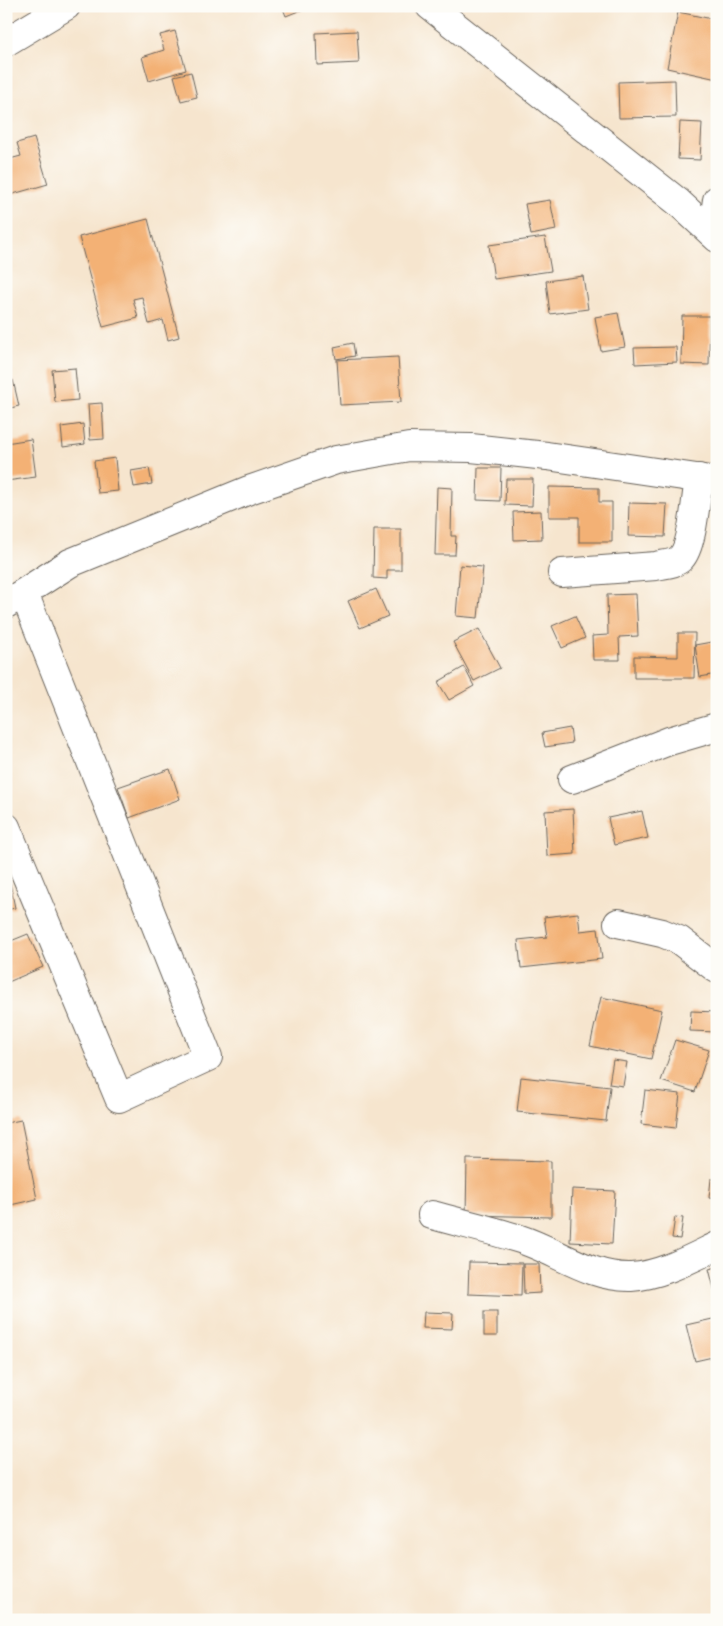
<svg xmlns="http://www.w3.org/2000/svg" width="723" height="1626" font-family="'Gochi Hand',sans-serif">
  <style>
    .building { fill: #f3b174 }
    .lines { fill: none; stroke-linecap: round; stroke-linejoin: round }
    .minor-casing { stroke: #68625a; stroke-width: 30 }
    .minor { stroke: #fff; stroke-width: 28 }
  </style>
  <rect width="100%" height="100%" fill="#fdfcf7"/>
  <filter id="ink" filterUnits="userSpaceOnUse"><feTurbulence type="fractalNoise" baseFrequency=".02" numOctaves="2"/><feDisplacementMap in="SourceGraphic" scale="10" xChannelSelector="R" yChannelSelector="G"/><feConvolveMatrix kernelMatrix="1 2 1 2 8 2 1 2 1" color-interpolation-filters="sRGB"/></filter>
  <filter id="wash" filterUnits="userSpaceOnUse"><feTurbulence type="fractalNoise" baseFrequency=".0096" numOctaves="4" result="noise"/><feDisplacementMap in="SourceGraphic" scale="20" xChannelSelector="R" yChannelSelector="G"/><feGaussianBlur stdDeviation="1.12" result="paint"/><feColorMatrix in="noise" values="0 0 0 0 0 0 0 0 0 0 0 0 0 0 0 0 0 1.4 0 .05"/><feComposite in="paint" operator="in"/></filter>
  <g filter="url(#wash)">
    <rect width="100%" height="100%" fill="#f6e5ce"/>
    <g id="blocks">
      <g class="building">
        <polygon points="282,6 311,6 286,16"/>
        <polygon points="678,12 717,20 717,79 667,68"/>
        <polygon points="175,31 186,70 149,81 142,57 164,50 160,35"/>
        <polygon points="357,31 359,63 317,65 316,33"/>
        <polygon points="191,72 197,97 181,101 174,76"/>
        <polygon points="675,80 676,117 619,118 618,82"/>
        <polygon points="680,122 702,123 700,160 678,159"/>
        <polygon points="34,138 48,184 6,196 6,160 21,156 17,143"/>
        <polygon points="550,200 556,230 531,235 525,204"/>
        <polygon points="148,219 179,337 168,340 163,320 149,324 142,297 133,299 138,318 103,327 79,237"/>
        <polygon points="545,237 551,271 494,279 489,245"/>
        <polygon points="583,276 588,309 550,314 546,281"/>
        <polygon points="618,313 625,347 601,351 595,317"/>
        <polygon points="682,316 710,316 709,365 681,364"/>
        <polygon points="353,343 355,356 336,359 334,347"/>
        <polygon points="676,347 677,362 635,364 634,348"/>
        <polygon points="398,357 401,402 340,405 337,360"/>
        <polygon points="75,368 78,400 55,402 52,370"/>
        <polygon points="13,380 19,406 6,409 6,382"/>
        <polygon points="102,403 104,439 90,440 88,404"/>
        <polygon points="83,424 85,444 63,447 61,427"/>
        <polygon points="31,439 36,477 6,481 6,443"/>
        <polygon points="115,458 118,491 98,493 94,461"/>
        <polygon points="149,468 152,484 134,487 131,471"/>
        <polygon points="478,468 501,468 500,501 477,500"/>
        <polygon points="506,479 533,479 532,506 505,505"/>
        <polygon points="437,487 452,488 451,536 456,536 455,555 435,555"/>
        <polygon points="549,487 599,488 599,502 612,502 612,542 579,542 579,517 549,517"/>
        <polygon points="629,503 667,504 665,537 628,536"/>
        <polygon points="541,511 542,539 514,540 513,512"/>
        <polygon points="374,529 401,529 401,570 387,570 387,579 373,578"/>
        <polygon points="460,565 483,567 478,618 456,616"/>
        <polygon points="376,589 388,616 360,628 348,601"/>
        <polygon points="636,594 638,636 619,637 620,660 593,660 592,636 608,635 607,595"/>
        <polygon points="575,616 585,638 562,648 552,626"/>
        <polygon points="479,629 500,668 474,681 453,642"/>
        <polygon points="678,633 695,633 694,678 634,678 634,656 678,657"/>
        <polygon points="717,641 717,674 700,677 695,645"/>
        <polygon points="464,667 474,686 449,700 438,682"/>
        <polygon points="570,728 572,743 545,747 542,733"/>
        <polygon points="170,769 180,799 129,818 118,787"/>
        <polygon points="573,809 575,854 547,856 545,811"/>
        <polygon points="642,811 648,838 614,845 608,818"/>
        <polygon points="10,883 15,908 6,910 6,884"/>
        <polygon points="578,913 580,931 598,929 602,959 521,968 518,940 547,937 544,917"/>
        <polygon points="28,934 43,967 6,983 6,943"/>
        <polygon points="601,997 662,1010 651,1059 590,1046"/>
        <polygon points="691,1011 717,1012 717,1032 690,1031"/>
        <polygon points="675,1040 709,1050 695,1092 661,1081"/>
        <polygon points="613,1060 627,1062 623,1086 609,1084"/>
        <polygon points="521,1077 610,1087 606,1121 517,1112"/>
        <polygon points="645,1090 680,1094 676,1128 641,1124"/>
        <polygon points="21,1120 37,1199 6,1206 6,1123"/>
        <polygon points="467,1159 551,1161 551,1217 466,1215"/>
        <polygon points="711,1179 717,1179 717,1199 709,1198"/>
        <polygon points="572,1189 615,1191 612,1244 570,1242"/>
        <polygon points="675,1217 683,1218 680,1239 672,1238"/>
        <polygon points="469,1262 522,1263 521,1296 468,1294"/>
        <polygon points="523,1264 539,1264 540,1293 524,1294"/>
        <polygon points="717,1267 717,1296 716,1296 709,1269"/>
        <polygon points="424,1312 453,1313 452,1329 423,1328"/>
        <rect x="484" y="1312" width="13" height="24"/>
        <polygon points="717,1318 717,1356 695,1361 686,1325"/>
      </g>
    </g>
  </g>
  <g filter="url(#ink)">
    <use href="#blocks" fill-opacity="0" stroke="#68625a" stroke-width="1"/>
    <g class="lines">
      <defs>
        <g id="minor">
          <polyline points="430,6 678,202 717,238"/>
          <polyline points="6,42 66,6"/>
          <polyline points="712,233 717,200"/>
          <path d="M 562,573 L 656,566 C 664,564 675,564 681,558 C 693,546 696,496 699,478"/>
          <polyline points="6,604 70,563 249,490 336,460 409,447 471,448 547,456 717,481"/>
          <polyline points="572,779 669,741 717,727"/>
          <polyline points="6,827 119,1098 208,1057 24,593"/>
          <polyline points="618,923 662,933 679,940 717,969"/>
          <path d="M 432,1215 C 461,1223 491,1230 520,1239 C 557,1251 590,1278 631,1277 C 661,1275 690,1259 717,1246"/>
        </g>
      </defs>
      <use href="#minor" class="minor-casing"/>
      <use href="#minor" class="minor"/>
    </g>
  </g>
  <rect width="723" height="1626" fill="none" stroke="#fdfcf7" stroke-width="25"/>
</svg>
